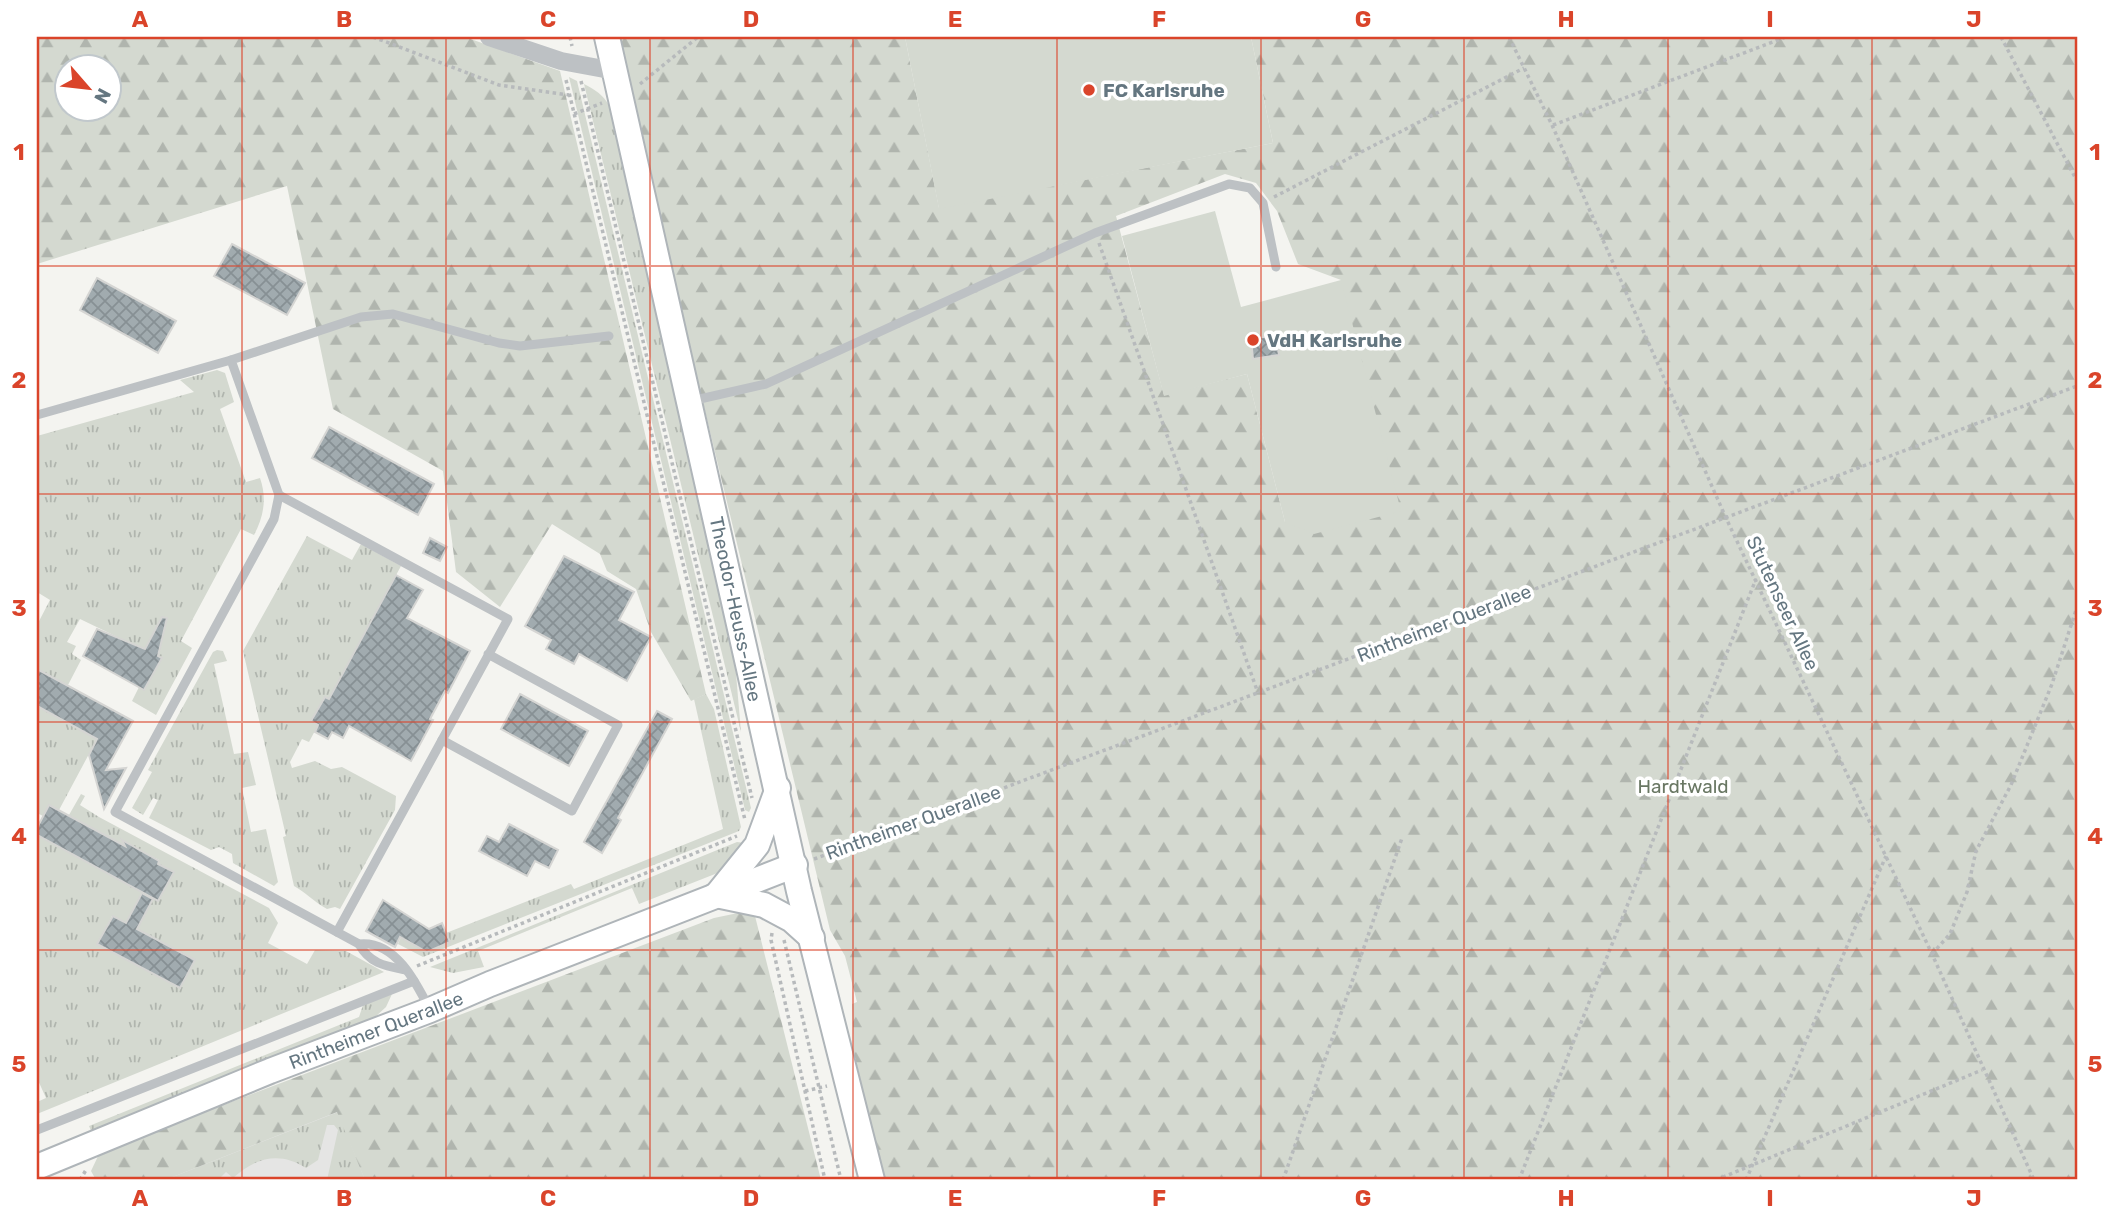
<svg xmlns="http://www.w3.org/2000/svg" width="2114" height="1217" font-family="Rubik,sans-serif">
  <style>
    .built { fill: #e5e5e4 }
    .grass { fill: url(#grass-tufts) }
    .forest { fill: url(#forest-firs); fill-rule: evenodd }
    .pitch { fill: #d4d9d0 }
    .building { fill: url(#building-cross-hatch); stroke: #d5d5d3; stroke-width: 2 }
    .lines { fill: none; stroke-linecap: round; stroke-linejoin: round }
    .secondary-casing { stroke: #afb5b9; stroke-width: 28 }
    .path { stroke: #b7babc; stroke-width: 3.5; stroke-dasharray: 3.5 3.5; stroke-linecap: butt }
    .lane { stroke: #bdc1c4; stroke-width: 9 }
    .street { stroke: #bdc1c4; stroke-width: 18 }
    .secondary { stroke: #fff; stroke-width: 24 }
    .grid { fill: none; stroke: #da442a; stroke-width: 2; stroke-opacity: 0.55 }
    .poi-dot { fill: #da442a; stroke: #fff; stroke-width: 2.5 }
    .labels { text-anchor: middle; stroke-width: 7; stroke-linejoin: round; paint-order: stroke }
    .poi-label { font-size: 19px; font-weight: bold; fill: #647680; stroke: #fff; text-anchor: start }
    .street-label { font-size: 19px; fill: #647680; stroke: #fff }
    .park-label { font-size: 19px; fill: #697763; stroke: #fff }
    .neatline { fill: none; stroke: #da442a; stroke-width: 2.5 }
    .grid-label { font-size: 23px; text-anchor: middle; font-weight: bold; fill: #da442a }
  </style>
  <defs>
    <pattern id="grass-tufts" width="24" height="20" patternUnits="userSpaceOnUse" patternTransform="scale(1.75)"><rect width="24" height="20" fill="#d4d9d0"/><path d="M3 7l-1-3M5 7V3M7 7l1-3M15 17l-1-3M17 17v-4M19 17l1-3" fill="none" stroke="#b0b5ae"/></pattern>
    <pattern id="forest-firs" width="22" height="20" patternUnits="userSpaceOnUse" patternTransform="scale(1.75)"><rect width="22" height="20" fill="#d4d9d0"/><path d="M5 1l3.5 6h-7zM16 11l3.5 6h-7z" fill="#b0b5ae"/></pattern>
    <pattern id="building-cross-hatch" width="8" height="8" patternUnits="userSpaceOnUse" patternTransform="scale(1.75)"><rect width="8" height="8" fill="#a1abaf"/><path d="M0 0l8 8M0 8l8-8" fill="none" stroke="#879094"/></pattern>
  </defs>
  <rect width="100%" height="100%" fill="#f4f4f0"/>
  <polygon class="built" points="341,1103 372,1180 146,1180"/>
  <g class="grass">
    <polygon points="569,77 577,81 751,808 749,812 745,810"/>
    <path d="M 584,84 C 600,92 607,99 614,115 L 733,639 L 741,732 Z"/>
    <path d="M 217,370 L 225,373 L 234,402 L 220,409 L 246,482 L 260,478 C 267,498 264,516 254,535 L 241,529 L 181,641 L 192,648 L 156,715 L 132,701 L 139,687 L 144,690 L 161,658 L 80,619 L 67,642 L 76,646 L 72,654 L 81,660 L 68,685 L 37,669 L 37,625 L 50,600 L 37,592 L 37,436 L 194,392 L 180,380 Z"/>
    <path d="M 307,536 L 352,560 L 361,544 L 401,566 L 329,699 L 325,698 L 312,721 L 318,725 L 309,742 L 302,739 L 290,762 L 292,768 L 315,761 L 331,769 L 342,767 L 396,796 L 395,810 L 340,909 L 335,907 L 327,909 C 313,901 305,892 294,886 L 283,837 L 286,836 L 243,651 Z"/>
    <polygon points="217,650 223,651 227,661 214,664 234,754 248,752 256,785 242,788 251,832 266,829 278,882 274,886 233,863 232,854 219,847 211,850 149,818 158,800 153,798 143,815 132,808 152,772 148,770 213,652"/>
    <polygon points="706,694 714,709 741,827 739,831 423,957 398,944 401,937 450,942 446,933 571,884 574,889 723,829 694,699"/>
    <polygon points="37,706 97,739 59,810 49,805 43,816 39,814 37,818"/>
    <polygon points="81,794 85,796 80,805 99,817 269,908 278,923 268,943 307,964 315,950 346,951 384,972 37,1114 37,1102 46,1098 37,1078 37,835 142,892 126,923 112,916 98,944 179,988 195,961 132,926 146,911 142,909 149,896 158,901 173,872 158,864 159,860 125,842 123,845 69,815"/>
    <polygon points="737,842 745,843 724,870 715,874 639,904 632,888 478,951 484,967 453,973 430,967"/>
    <polygon points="392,994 386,1007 374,1018 92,1133 89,1126 359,1017 363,1005"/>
    <path d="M 338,1112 L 365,1180 L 327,1180 L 338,1130 L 334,1125 L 327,1125 L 318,1160 L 306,1168 C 280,1151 256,1157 233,1178 L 226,1172 L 218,1180 L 165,1180 Z"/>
  </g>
  <g class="forest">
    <path d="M 37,37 L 465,37 L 560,71 L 706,694 L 691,701 L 651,632 L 636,589 L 607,571 L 600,554 L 552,524 L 500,607 L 456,572 L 443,471 L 333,409 L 287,186 L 37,264 ZM 66,66 L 108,66 L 108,108 L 66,108 Z"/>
    <path d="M 615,37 L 905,37 L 939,208 L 1273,143 L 1251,37 L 2077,37 L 2077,1180 L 884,1180 L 854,1053 L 852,1004 L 857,1002 L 845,956 L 830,930 ZM 1225,174 L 1256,183 L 1277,211 L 1298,264 L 1341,280 L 1285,522 L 1247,374 L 1164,395 L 1116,216 Z"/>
    <polygon points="738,913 755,916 821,1180 365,1180 337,1112 165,1180 96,1180 91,1171 100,1152 714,918"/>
  </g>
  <g class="pitch">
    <polygon points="905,37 1251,37 1273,143 939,209"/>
    <polygon points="1215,211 1241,307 1341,280 1401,511 1314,534 1285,522 1247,374 1164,396 1122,236"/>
  </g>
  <g class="building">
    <polygon points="232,244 305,283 287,315 214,276"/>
    <polygon points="97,278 176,321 158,353 80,310"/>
    <polygon points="1276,335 1279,355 1253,359 1251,339"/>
    <polygon points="329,427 434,484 418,515 312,458"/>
    <polygon points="430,538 447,547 440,561 423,553"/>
    <polygon points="564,556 634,592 619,620 651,637 627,681 579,654 574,664 546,649 551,640 525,626"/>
    <polygon points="396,575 423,590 407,618 470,651 448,693 445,691 430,719 433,720 411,761 349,726 343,738 332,732 328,739 315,732 318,725 311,721 325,697 329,699"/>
    <polygon points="162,617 167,618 158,656 162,658 144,690 83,656 97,629 145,649"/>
    <polygon points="37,669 133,721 106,770 126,768 104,809 89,755 97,739 37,706"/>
    <polygon points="520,694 588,731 569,766 501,729"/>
    <polygon points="657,711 672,719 618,818 621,820 602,853 584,842"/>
    <polygon points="49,805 125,846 122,840 159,861 158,864 174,872 158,901 37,835 37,828"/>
    <polygon points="509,824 558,850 549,868 535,861 527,876 479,851 487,836 499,842"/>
    <polygon points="142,893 153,899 137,929 195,960 180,988 97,944 113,916 126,923"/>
    <polygon points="383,900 429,929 442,923 450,942 427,952 400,937 395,947 366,931"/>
  </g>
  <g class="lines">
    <defs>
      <g id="secondary">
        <polyline points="607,37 799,891 872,1180"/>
        <polyline points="719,892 757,845 778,788"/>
        <polyline points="716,895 764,905 792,920 812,938"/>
        <polyline points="37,1167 270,1071 430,1010 490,984 795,865"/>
      </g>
    </defs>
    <use href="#secondary" class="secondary-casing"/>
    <g class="path">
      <polyline points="373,37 499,85 569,95"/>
      <polyline points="570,37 572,46"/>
      <polyline points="1509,37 1552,125 1726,518 1932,954 2034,1180"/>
      <polyline points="2001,37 2077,181"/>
      <polyline points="566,80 745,820"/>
      <polyline points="581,81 752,798"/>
      <polyline points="640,84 698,37"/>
      <polyline points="574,114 602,103"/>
      <polyline points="1553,125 1786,37"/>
      <polyline points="1274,197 1524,68"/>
      <polyline points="1099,243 1258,693"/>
      <polyline points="814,859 2077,386"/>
      <polyline points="772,933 771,940 825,1180"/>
      <polyline points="784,940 841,1180"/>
      <polyline points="1932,954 1950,934 1967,892 1976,851 2011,785 2052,684 2077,607"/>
      <polyline points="417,966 737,836"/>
      <polyline points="805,1091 827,1086"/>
      <polyline points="80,1180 86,1170"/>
      <polyline points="1283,1180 1402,838"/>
      <polyline points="1519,1180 1756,579"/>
      <polyline points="1716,1180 1982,1070"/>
      <polyline points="1746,1180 1886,856"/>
    </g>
    <g class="lane">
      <polyline points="691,401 766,384 1095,233 1229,184 1250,188 1263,203 1276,267"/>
      <polyline points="37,415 231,360"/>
      <polyline points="279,495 508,619 442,740 572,811 618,725 488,654"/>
      <polyline points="337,932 442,740"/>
      <path d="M 359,944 C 370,964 385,966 406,970"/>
      <path d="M 430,1010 C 416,982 395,940 359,944 L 115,812 L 274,519 L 279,495 L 231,360 L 361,317 L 393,314 L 499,343 L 520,346 L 609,336"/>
      <polyline points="37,1130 414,981"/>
    </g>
    <polyline class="street" points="489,37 561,61 615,71"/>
    <use href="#secondary" class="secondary"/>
  </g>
  <path class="grid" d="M 242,37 L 242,1180M 446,37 L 446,1180M 650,37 L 650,1180M 853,37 L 853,1180M 1057,37 L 1057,1180M 1261,37 L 1261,1180M 1464,37 L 1464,1180M 1668,37 L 1668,1180M 1872,37 L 1872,1180M 37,266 L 2077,266M 37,494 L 2077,494M 37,722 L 2077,722M 37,950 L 2077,950"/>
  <g class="poi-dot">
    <circle cx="1089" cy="90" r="7"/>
    <circle cx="1253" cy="340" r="7"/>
  </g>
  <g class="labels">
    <g class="poi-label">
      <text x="1103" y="97">FC Karlsruhe</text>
      <text x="1267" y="347">VdH Karlsruhe</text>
    </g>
    <g class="street-label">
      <text transform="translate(1783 603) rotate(65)" y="7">Stutenseer Allee</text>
      <text transform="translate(736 609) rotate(78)" y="7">Theodor-Heuss-Allee</text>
      <text transform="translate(1444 623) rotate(-21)" y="7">Rintheimer Querallee</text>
      <text transform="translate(913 822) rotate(-20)" y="7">Rintheimer Querallee</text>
      <text transform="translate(376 1030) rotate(-21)" y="7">Rintheimer Querallee</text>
    </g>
    <g class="park-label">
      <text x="1683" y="793">Hardtwald</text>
    </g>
  </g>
  <rect width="2114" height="1217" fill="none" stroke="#ffffff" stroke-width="77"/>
  <g transform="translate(88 88) rotate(118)"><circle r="33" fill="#ffffff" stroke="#c1c8cc" stroke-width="2"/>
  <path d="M0-5L12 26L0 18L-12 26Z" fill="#da442a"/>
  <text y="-10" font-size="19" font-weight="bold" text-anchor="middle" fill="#647680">N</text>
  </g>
  <rect x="38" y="38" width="2038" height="1140" class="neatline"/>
  <g class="grid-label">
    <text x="140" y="27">A</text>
    <text x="344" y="27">B</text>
    <text x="548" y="27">C</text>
    <text x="751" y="27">D</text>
    <text x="955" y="27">E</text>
    <text x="1159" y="27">F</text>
    <text x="1363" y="27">G</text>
    <text x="1566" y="27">H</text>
    <text x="1770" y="27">I</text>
    <text x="1974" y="27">J</text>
    <text x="19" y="160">1</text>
    <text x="2095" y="160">1</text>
    <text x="19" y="388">2</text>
    <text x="2095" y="388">2</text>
    <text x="19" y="616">3</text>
    <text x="2095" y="616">3</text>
    <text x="19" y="844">4</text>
    <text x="2095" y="844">4</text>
    <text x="19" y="1072">5</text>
    <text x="2095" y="1072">5</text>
    <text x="140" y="1206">A</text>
    <text x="344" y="1206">B</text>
    <text x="548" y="1206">C</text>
    <text x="751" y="1206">D</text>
    <text x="955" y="1206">E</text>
    <text x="1159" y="1206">F</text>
    <text x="1363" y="1206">G</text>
    <text x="1566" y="1206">H</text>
    <text x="1770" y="1206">I</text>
    <text x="1974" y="1206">J</text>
  </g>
</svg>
